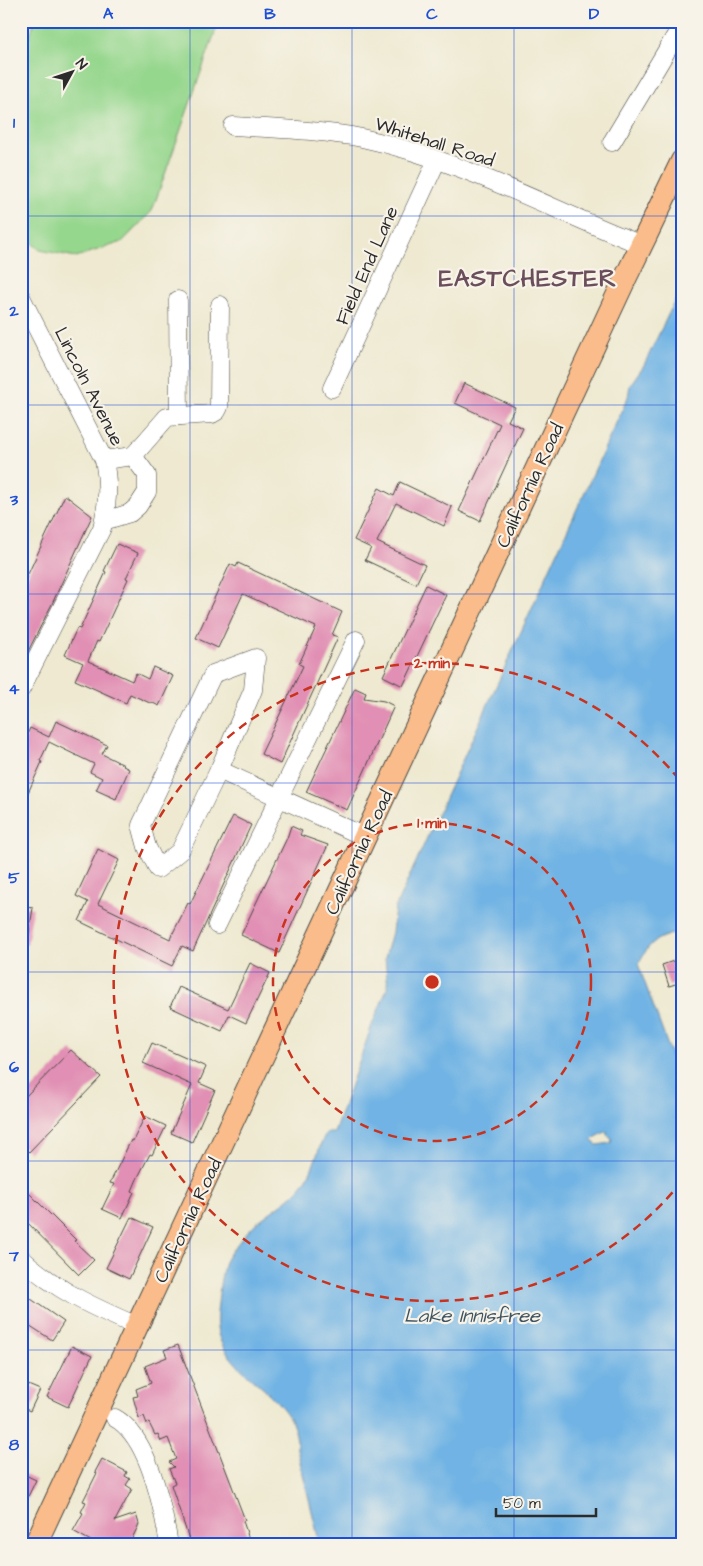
<svg xmlns="http://www.w3.org/2000/svg" width="703" height="1566" font-family="'Architects Daughter',sans-serif">
  <style>
    .green { fill: #96d78e; stroke: #60815c }
    .water { fill: #6fb3e4; stroke: #4d6f88; fill-rule: evenodd }
    .building { fill: #e18fb4 }
    .lines { fill: none; stroke-linecap: round; stroke-linejoin: round }
    .minor-casing { stroke: #484844; stroke-width: 19 }
    .major-casing { stroke: #484844; stroke-width: 24 }
    .minor { stroke: #fff; stroke-width: 18 }
    .major { stroke: #f9bc8a; stroke-width: 22 }
    .grid { fill: none; stroke: #1d4ed8; stroke-width: 1; stroke-opacity: 0.55 }
    .ring { fill: none; stroke: #c8321e; stroke-width: 2.5; stroke-dasharray: 9 6 }
    .labels { text-anchor: middle; stroke-width: 4.5; stroke-linejoin: round; paint-order: stroke }
    .street-label { font-size: 19px; fill: #2b2b2b; stroke: #f7f3e8 }
    .water-label { font-size: 20px; font-style: italic; fill: #3f5462; stroke: #f7f3e8 }
    .district-label { font-size: 24px; font-weight: bold; letter-spacing: 1px; fill: #6b4e5b; stroke: #f7f3e8 }
    .centre { fill: #c8321e; stroke: #f7f3e8; stroke-width: 2.5 }
    .ring-label { font-size: 15px; text-anchor: middle; font-weight: bold; fill: #c8321e; stroke: #f7f3e8; stroke-width: 4.5; stroke-linejoin: round; paint-order: stroke }
    .neatline { fill: none; stroke: #1d4ed8; stroke-width: 2 }
    .grid-label { font-size: 16px; text-anchor: middle; font-weight: bold; fill: #1d4ed8 }
  </style>
  <rect width="100%" height="100%" fill="#f7f3e8"/>
  <filter id="ink" filterUnits="userSpaceOnUse"><feTurbulence type="fractalNoise" baseFrequency=".02" numOctaves="2"/><feDisplacementMap in="SourceGraphic" scale="10" xChannelSelector="R" yChannelSelector="G"/><feConvolveMatrix kernelMatrix="1 2 1 2 8 2 1 2 1" color-interpolation-filters="sRGB"/></filter>
  <filter id="wash" filterUnits="userSpaceOnUse"><feTurbulence type="fractalNoise" baseFrequency=".0096" numOctaves="4" result="noise"/><feDisplacementMap in="SourceGraphic" scale="20" xChannelSelector="R" yChannelSelector="G"/><feGaussianBlur stdDeviation="1.12" result="paint"/><feColorMatrix in="noise" values="0 0 0 0 0 0 0 0 0 0 0 0 0 0 0 0 0 1.4 0 .05"/><feComposite in="paint" operator="in"/></filter>
  <g filter="url(#wash)">
    <rect width="100%" height="100%" fill="#eee9d0"/>
    <polygon class="green" points="35,21 219,21 152,211 122,242 76,257 40,250 21,234 21,58"/>
    <path class="water" d="M 682,286 L 682,931 C 655,939 652,939 638,964 L 672,1057 L 678,1079 L 682,1083 L 682,1545 L 320,1545 L 297,1449 C 300,1403 245,1383 224,1348 C 215,1332 216,1321 218,1304 C 219,1290 221,1275 225,1262 C 228,1254 246,1233 253,1226 C 267,1213 285,1204 298,1190 C 315,1172 315,1154 326,1133 L 334,1133 L 372,1025 L 388,987 L 385,958 L 392,932 L 395,908 L 628,397 L 630,385 L 644,365 ZM 607,1131 L 607,1135 L 612,1138 L 611,1143 L 597,1145 L 591,1140 Z"/>
    <g id="blocks">
      <g class="building">
        <polygon points="464,383 515,407 508,421 523,428 480,521 459,511 500,424 455,403"/>
        <polygon points="400,482 452,507 444,526 396,503 377,542 425,565 416,584 365,560 371,548 354,540 379,488 394,496"/>
        <polygon points="65,495 92,516 52,604 21,665 21,589"/>
        <polygon points="117,544 138,553 126,578 128,579 99,642 97,641 88,661 132,681 136,673 148,679 153,667 173,676 159,706 151,702 150,703 130,694 126,703 75,680 83,663 65,655 77,628 80,629 106,572 104,571"/>
        <polygon points="238,563 342,612 332,635 338,637 280,764 261,754 303,666 299,664 316,627 243,594 218,648 196,638 230,564 236,567"/>
        <polygon points="426,585 446,595 403,686 383,676"/>
        <polygon points="355,688 366,693 364,698 384,701 394,706 347,810 306,792"/>
        <polygon points="56,721 107,745 102,754 124,765 123,766 129,769 116,799 96,790 102,778 90,772 94,764 49,742 40,761 42,762 21,808 21,748 30,728 49,737"/>
        <polygon points="233,816 251,825 193,951 182,946 172,966 79,921 88,902 76,896 98,849 119,860 98,904 170,939 188,903 190,904"/>
        <polygon points="291,826 302,831 300,835 328,845 279,953 241,935 287,838"/>
        <polygon points="21,906 33,908 27,945 21,944"/>
        <polygon points="682,958 682,982 669,986 662,965"/>
        <polygon points="250,963 270,973 246,1023 229,1015 222,1031 170,1007 179,987 228,1009"/>
        <polygon points="152,1043 206,1067 199,1083 215,1090 192,1142 171,1133 192,1085 143,1063"/>
        <polygon points="71,1050 101,1077 29,1152 21,1145 21,1101"/>
        <polygon points="145,1116 166,1126 152,1155 150,1154 137,1179 132,1191 134,1192 122,1218 102,1209 114,1184 110,1183 131,1140 133,1141"/>
        <polygon points="26,1190 76,1240 74,1241 94,1260 79,1275 21,1216 21,1196"/>
        <polygon points="131,1217 153,1227 129,1279 106,1268"/>
        <polygon points="21,1292 64,1322 52,1340 21,1320"/>
        <polygon points="178,1345 245,1520 243,1521 251,1545 191,1545 171,1485 175,1483 169,1469 174,1467 169,1462 176,1459 168,1438 161,1441 158,1434 155,1435 149,1423 147,1424 144,1416 139,1418 133,1397 138,1396 136,1389 151,1383 145,1366 167,1357 164,1350"/>
        <polygon points="72,1346 92,1356 68,1407 47,1397"/>
        <polygon points="21,1382 40,1390 30,1411 21,1407"/>
        <polygon points="102,1459 127,1472 125,1476 130,1479 126,1485 132,1489 115,1521 136,1514 139,1524 129,1545 98,1545 73,1531 83,1513 81,1512 86,1502 83,1501 97,1473 95,1472"/>
        <polygon points="21,1473 36,1480 21,1511"/>
      </g>
    </g>
  </g>
  <g filter="url(#ink)">
    <use href="#blocks" fill-opacity="0" stroke="#484844" stroke-width="1"/>
    <g class="lines">
      <defs>
        <g id="minor">
          <path d="M 233,126 C 276,129 320,130 362,138 C 460,159 549,209 642,245"/>
          <polyline points="612,142 682,25"/>
          <path d="M 21,297 L 104,460 C 109,485 108,503 102,528 L 21,689"/>
          <polyline points="178,300 179,416"/>
          <polyline points="332,388 437,160"/>
          <polyline points="133,456 167,417 212,414 217,411 219,407 220,305"/>
          <polyline points="104,521 130,513 138,506 147,492 147,475 133,456 104,460"/>
          <polygon points="256,658 253,690 219,770 180,851 158,869 147,847 141,825 213,674"/>
          <polyline points="219,770 365,837"/>
          <polyline points="217,925 356,640"/>
          <path d="M 21,1258 C 57,1291 93,1307 137,1326"/>
          <path d="M 115,1418 C 149,1437 163,1508 169,1545"/>
        </g>
        <polyline id="major" points="35,1545 625,279 682,161"/>
      </defs>
      <use href="#minor" class="minor-casing"/>
      <use href="#major" class="major-casing"/>
      <use href="#minor" class="minor"/>
      <use href="#major" class="major"/>
    </g>
  </g>
  <path class="grid" d="M 190,21 L 190,1545M 352,21 L 352,1545M 514,21 L 514,1545M 21,216 L 682,216M 21,405 L 682,405M 21,594 L 682,594M 21,783 L 682,783M 21,972 L 682,972M 21,1161 L 682,1161M 21,1350 L 682,1350"/>
  <g class="ring">
    <circle cx="432" cy="982" r="159"/>
    <path d="M682 1181A319 319 0 1 1 682 783"/>
  </g>
  <g class="labels">
    <g class="street-label">
      <text transform="translate(435 141) rotate(18)" y="7">Whitehall Road</text>
      <text transform="translate(366 265) rotate(-66)" y="7">Field End Lane</text>
      <text transform="translate(90 386) rotate(63)" y="7">Lincoln Avenue</text>
      <text transform="translate(529 485) rotate(-65)" y="7">California Road</text>
      <text transform="translate(358 852) rotate(-65)" y="7">California Road</text>
      <text transform="translate(187 1220) rotate(-65)" y="7">California Road</text>
    </g>
    <g class="water-label">
      <text x="472" y="1322">Lake Innisfree</text>
    </g>
    <g class="district-label">
      <text x="528" y="286">EASTCHESTER</text>
    </g>
  </g>
  <circle cx="432" cy="982" r="8" class="centre"/>
  <g class="ring-label">
    <text x="432" y="668">2 min</text>
    <text x="432" y="828">1 min</text>
  </g>
  <rect width="703" height="1566" fill="none" stroke="#f7f3e8" stroke-width="55"/>
  <g transform="translate(72 72) rotate(50)" stroke="#f7f3e8" stroke-width="4" paint-order="stroke">
  <path d="M0-4L9 19L0 12L-9 19Z" fill="#2b2b2b"/>
  <text y="-8" font-size="14" font-weight="bold" text-anchor="middle" fill="#2b2b2b">N</text>
  </g>
  <path d="M496 1508v8h100v-8" fill="none" stroke="#2b2b2b" stroke-width="2.5"/>
  <text x="503" y="1508" font-size="15" fill="#2b2b2b" stroke="#f7f3e8" stroke-width="4" paint-order="stroke">50 m</text>
  <rect x="28" y="28" width="648" height="1510" class="neatline"/>
  <g class="grid-label">
    <text x="108" y="19">A</text>
    <text x="270" y="19">B</text>
    <text x="432" y="19">C</text>
    <text x="594" y="19">D</text>
    <text x="14" y="128">1</text>
    <text x="14" y="316">2</text>
    <text x="14" y="505">3</text>
    <text x="14" y="694">4</text>
    <text x="14" y="883">5</text>
    <text x="14" y="1072">6</text>
    <text x="14" y="1261">7</text>
    <text x="14" y="1450">8</text>
  </g>
</svg>
